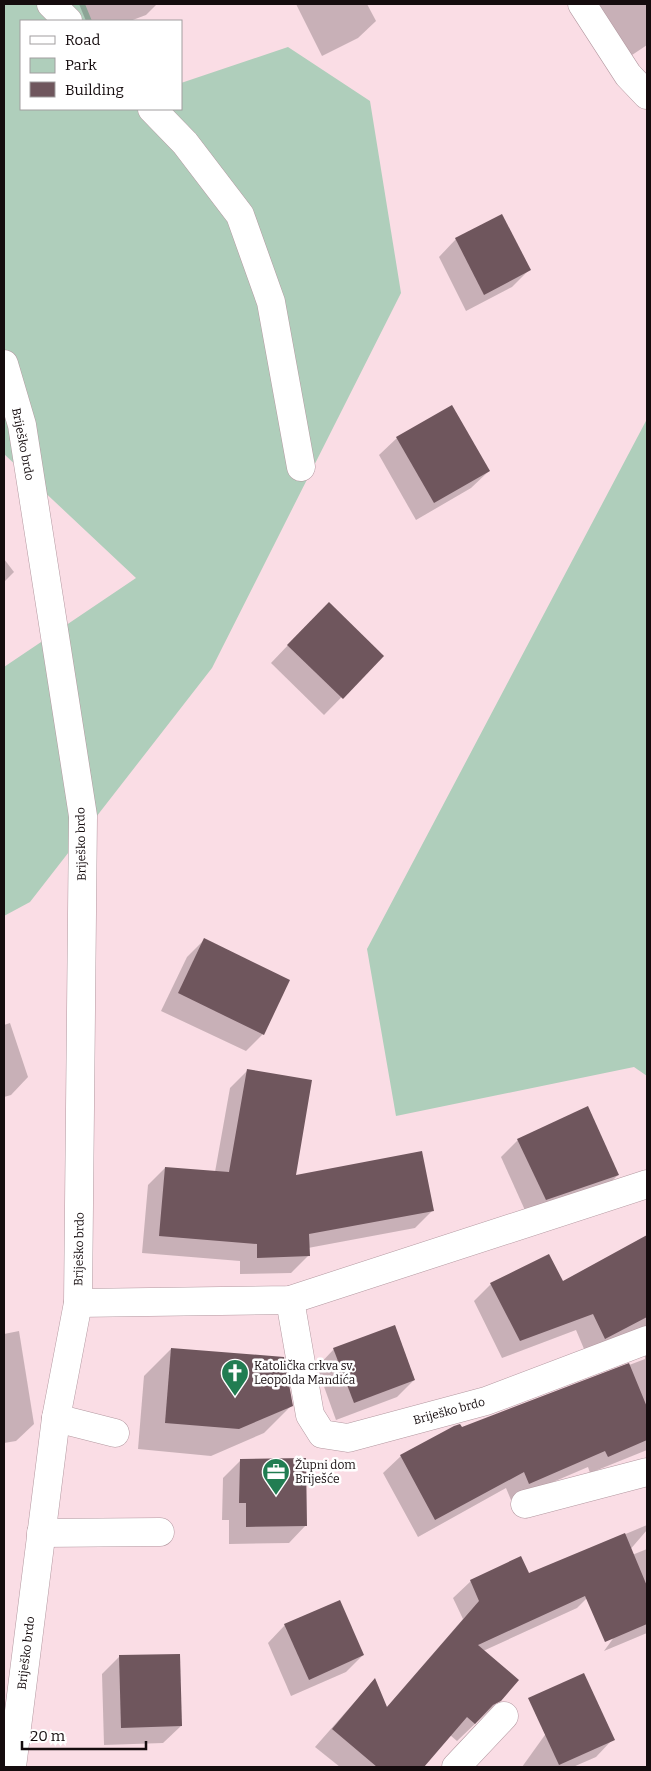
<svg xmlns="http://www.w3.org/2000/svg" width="651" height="1771" font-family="Bitter,serif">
<rect width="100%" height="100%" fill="#fadde5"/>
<g fill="#afcebb">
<polygon points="4,4 85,4 92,21 21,21 21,109 181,109 181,83 288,47 370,101 401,293 212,668 30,902 4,916 4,667 136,578 4,454"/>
<polygon points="647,419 647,1076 634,1067 396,1116 367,949"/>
</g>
<g fill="#0003">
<polygon points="79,4 157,4 146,15 130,21 86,21"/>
<polygon points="296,4 367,4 376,21 358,38 322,56"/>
<polygon points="582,4 647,4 647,45 620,63"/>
<polygon points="456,239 530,269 512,287 466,311 439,257"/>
<polygon points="397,438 489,471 471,488 416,520 379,455"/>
<polygon points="4,559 14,572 4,582"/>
<polygon points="311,621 382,656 324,715 271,663"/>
<polygon points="204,940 263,1034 246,1051 161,1011 187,957"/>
<polygon points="10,1023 28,1077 11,1095 4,1097 4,1025"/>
<polygon points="248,1070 294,1177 432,1211 415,1228 308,1248 309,1255 291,1273 240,1274 240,1261 142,1253 148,1185 165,1168 215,1172 230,1088"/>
<polygon points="518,1140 618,1175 601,1192 528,1217 501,1157"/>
<polygon points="647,1237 647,1450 590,1473 588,1467 511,1500 506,1488 418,1537 383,1473 401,1456 461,1429 645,1359 645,1353 587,1356 576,1330 502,1358 474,1301 491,1284 562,1282"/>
<polygon points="19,1331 34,1424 16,1441 4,1443 4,1334"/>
<polygon points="171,1349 291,1406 264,1433 211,1456 138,1449 144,1376"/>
<polygon points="334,1349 414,1380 397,1397 336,1420 317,1367"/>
<polygon points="240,1461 306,1525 289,1543 229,1544 229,1520 222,1520 223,1478"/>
<polygon points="647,1525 647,1530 622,1559 647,1549 647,1633 604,1651 636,1607 595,1590 577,1608 483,1651 500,1700 457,1741 450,1735 422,1767 340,1767 315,1747 374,1680 386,1708 463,1619 453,1598 471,1581 528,1575"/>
<polygon points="285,1625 363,1655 346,1672 291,1696 268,1643"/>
<polygon points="120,1656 181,1726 163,1743 104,1745 102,1674"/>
<polygon points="570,1700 613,1739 596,1757 573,1767 522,1767"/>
</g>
<g fill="#6f565d">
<polygon points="502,214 531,270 484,295 455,238"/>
<polygon points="452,405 490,471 434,503 396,437"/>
<polygon points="329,602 384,656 343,699 287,645"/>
<polygon points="204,938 290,980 264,1035 178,993"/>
<polygon points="247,1069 312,1080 296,1175 422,1151 434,1211 309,1234 310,1256 257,1258 257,1244 159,1236 165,1167 229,1172"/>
<polygon points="588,1106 619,1175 546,1200 517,1139"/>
<polygon points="647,1235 647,1317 605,1339 593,1314 520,1341 490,1283 549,1254 563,1281"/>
<polygon points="395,1325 415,1380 354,1403 333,1348"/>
<polygon points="171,1348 284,1357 293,1406 239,1429 165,1423"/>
<polygon points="629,1363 647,1407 647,1440 608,1457 605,1451 529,1484 524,1472 435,1520 400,1455 454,1426 460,1424 462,1427"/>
<polygon points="306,1458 307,1526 246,1527 246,1503 239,1503 240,1459"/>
<polygon points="625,1533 647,1586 647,1624 605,1642 585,1596 478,1645 519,1680 501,1701 493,1705 475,1724 467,1717 424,1767 377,1767 332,1729 375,1678 387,1707 479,1601 470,1580 521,1556 529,1573"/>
<polygon points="340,1600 364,1655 309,1680 284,1624"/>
<polygon points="180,1654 182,1726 121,1728 119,1655"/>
<polygon points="584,1673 615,1740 559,1765 528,1698"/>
</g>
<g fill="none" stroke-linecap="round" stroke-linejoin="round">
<defs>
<g id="minor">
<polyline points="51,4 68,21"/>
<polyline points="582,4 628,75 647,95"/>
<polyline points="152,109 185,143 240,215 271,302 301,467"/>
<polyline points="4,364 22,425 83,816 78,1303 56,1418 12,1767"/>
<polyline points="290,1300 310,1415 322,1434 348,1438 486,1401 647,1340"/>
<polyline points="78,1303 290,1300 647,1184"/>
<polyline points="56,1418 115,1433"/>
<polyline points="525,1504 647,1472"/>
<polyline points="41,1533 160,1532"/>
<polyline points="456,1767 504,1716"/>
</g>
</defs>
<use href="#minor" stroke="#b398a0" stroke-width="29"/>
<use href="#minor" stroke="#fff" stroke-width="28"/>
</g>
<defs>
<symbol id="church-pin" viewBox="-11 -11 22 30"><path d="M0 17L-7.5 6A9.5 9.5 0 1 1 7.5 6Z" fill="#217d52" stroke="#fff"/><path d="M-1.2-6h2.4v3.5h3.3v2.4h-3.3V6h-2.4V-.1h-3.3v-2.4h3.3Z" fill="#fff"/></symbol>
<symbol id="office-pin" viewBox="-11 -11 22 30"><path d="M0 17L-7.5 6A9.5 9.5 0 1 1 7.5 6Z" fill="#217d52" stroke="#fff"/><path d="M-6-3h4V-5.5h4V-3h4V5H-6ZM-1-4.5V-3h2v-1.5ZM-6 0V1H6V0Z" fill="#fff"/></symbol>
</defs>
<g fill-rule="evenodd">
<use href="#church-pin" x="219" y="1357" width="32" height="43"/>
<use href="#office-pin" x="260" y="1456" width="32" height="43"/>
</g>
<g text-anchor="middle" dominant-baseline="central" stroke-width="5" stroke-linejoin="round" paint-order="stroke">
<g font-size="12" fill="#150c0e" stroke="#fff">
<text transform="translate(23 444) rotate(79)">Briješko brdo</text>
<text transform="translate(81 844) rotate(-91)">Briješko brdo</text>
<text transform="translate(79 1249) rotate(-89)">Briješko brdo</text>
<text transform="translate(449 1411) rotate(-15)">Briješko brdo</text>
<text transform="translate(26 1653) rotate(-83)">Briješko brdo</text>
</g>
<g font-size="12" fill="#150c0e" stroke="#fff" text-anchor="start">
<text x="254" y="1366">Katolička crkva sv.<tspan x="254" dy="14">Leopolda Mandića</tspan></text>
<text x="295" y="1465">Župni dom<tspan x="295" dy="14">Briješće</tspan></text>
</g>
</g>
<rect width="651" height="1771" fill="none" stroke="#150c0e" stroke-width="10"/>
<rect x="20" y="20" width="162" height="90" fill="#ffffff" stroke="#a19e9f"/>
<rect x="30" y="36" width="25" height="8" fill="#ffffff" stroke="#a19e9f"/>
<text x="65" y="45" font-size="15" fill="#150c0e">Road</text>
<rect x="30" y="58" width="25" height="15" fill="#afcebb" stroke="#a19e9f"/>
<text x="65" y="70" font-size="15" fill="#150c0e">Park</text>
<rect x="30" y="82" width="25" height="15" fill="#6f565d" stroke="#a19e9f"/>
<text x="65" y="95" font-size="15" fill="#150c0e">Building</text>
<path d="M22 1741v8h124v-8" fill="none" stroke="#150c0e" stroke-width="2.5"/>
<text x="30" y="1741" font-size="15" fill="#150c0e" stroke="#ffffff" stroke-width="4" paint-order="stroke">20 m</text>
</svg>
